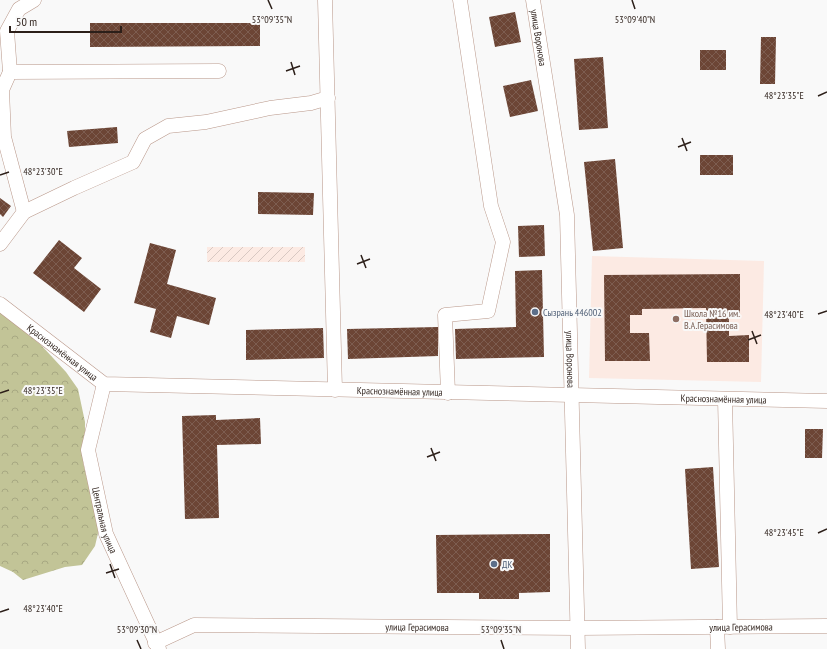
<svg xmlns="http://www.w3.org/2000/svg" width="827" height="649" font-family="'PT Sans Narrow',sans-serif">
<defs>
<pattern id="industrial-furrows" width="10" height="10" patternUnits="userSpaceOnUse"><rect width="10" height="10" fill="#fceae3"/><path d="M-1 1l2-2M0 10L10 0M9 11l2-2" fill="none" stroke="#d8c8c2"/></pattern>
<pattern id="forest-crowns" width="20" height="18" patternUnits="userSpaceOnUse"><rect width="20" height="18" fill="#c2c497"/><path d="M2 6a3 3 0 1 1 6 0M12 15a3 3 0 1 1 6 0" fill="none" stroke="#a7a882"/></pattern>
<pattern id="building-cross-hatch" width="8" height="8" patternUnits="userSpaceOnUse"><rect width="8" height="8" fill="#6c4535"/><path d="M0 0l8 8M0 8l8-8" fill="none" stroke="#7d5d50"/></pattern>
</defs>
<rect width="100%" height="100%" fill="#f9f9f9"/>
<polygon fill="#fceae3" points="592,256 764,261 761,382 589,378"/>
<rect fill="url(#industrial-furrows)" x="207" y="247" width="98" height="15"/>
<polygon fill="url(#forest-crowns)" points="0,311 41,345 66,372 78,389 85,422 85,432 83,443 83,462 99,529 95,546 82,565 65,567 23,580 13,572 0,566"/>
<g fill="url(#building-cross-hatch)">
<polygon points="515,12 521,42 495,47 489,17"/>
<polygon points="90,23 260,23 260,46 90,47"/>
<polygon points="761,37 776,37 775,84 760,84"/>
<rect x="700" y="50" width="26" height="20"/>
<polygon points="603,57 608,128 579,130 574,59"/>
<polygon points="531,80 538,111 510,117 503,86"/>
<polygon points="117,127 118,143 69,147 67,131"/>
<rect x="700" y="155" width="33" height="20"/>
<polygon points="615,159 623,248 593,251 584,162"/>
<polygon points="258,192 314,193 313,215 258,214"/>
<polygon points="0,198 11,206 3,217 0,214"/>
<polygon points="544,225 545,256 519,257 518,226"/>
<polygon points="59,240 82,258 74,268 101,289 84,312 33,273"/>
<polygon points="150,243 176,250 167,284 216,298 209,325 177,316 171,338 150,332 156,309 134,303"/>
<polygon points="542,270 544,357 456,359 455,329 516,327 515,271"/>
<polygon points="740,274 740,313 729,313 729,336 749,335 749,362 707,362 706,308 642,309 642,315 630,315 630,333 649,333 650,361 605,361 604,275"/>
<polygon points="438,327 438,356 348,359 347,329"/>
<polygon points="323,328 324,358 246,360 246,330"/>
<polygon points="216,415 216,420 260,418 261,444 217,445 219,518 185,519 182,416"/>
<polygon points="805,429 823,429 822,458 805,458"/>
<polygon points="713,467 719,567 691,569 685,469"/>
<polygon points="550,534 550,592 519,593 519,599 479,599 479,593 437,593 436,535"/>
</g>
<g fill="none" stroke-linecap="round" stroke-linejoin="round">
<defs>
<g id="minor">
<polyline points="34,0 19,9 7,31 10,72 219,71"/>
<polyline points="325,0 335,390"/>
<path id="s1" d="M533 0 567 215 578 649"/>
<polyline points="10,72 2,90 4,137 24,212"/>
<polyline points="0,244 24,212 74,188 133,162 145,139 168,126 206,122 270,108 311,103 328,98"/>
<path id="s2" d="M0 304 104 384 827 401"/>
<path id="s3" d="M104 384 88 450 106 534 159 649"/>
<polyline points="448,393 445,315 488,311 503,242 491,206 460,0"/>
<polyline points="725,399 730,627"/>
<polyline points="717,627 718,649"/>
<path id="s4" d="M155 643 194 625 577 628 827 626"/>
</g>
</defs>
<use href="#minor" stroke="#b99789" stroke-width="15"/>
<use href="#minor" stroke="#fff" stroke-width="14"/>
</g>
<path fill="none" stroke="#2c1f19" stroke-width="1.5" d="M268 0 272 9M632 0 635 9M291 62 295 75M286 71 300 66M818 96 827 92M682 138 687 151M678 147 691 142M0 175 9 172M361 255 366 268M357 264 370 259M818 314 827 311M752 331 757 344M748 340 761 335M0 393 9 390M431 448 436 461M427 457 440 452M818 533 827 529M110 564 115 578M106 573 119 569M0 612 9 609M137 640 141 649M501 640 504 649"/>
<g fill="#5c6f8a" stroke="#f9f9f9" stroke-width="1.5">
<circle cx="535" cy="312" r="4"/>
<circle cx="494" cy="564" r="4"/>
</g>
<circle fill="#8d6e63" stroke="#f9f9f9" stroke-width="1.5" cx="676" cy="319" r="4"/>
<g text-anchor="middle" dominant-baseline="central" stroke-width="4" stroke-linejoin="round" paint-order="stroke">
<g font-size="10" fill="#2c1f19" stroke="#f9f9f9">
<text stroke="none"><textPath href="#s1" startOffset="38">улица Воронова</textPath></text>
<text stroke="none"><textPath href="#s2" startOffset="79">Краснознамённая улица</textPath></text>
<text stroke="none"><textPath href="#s1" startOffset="362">улица Воронова</textPath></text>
<text stroke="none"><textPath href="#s2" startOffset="427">Краснознамённая улица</textPath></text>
<text stroke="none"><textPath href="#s2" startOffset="751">Краснознамённая улица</textPath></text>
<text stroke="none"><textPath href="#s3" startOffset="140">Центральная улица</textPath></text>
<text stroke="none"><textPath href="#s4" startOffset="266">улица Герасимова</textPath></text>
<text stroke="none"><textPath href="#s4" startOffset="590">улица Герасимова</textPath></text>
</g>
<g font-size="10" fill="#4e5e75" stroke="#f9f9f9" text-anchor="start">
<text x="543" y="312">Сызрань 446002</text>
<text x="502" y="564">ДК</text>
</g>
<g font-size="10" fill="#785e54" stroke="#f9f9f9" text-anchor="start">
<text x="684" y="313">Школа №16 им.<tspan x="684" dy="12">В.А.Герасимова</tspan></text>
</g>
</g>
<g font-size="10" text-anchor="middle" fill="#2c1f19" stroke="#f9f9f9" stroke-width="4" stroke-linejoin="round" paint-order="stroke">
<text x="635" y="23">53°09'40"N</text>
<text x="272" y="23">53°09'35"N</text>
<text x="784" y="99">48°23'35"E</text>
<text x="43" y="175">48°23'30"E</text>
<text x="784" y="318">48°23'40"E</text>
<text x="43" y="394">48°23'35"E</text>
<text x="784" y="536">48°23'45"E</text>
<text x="43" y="612">48°23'40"E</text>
<text x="137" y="633">53°09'30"N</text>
<text x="501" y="633">53°09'35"N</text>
</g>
<path d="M10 26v6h111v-6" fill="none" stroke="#2c1f19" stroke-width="2"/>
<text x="16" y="26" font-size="12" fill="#2c1f19" stroke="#f9f9f9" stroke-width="3" paint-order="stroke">50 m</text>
</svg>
